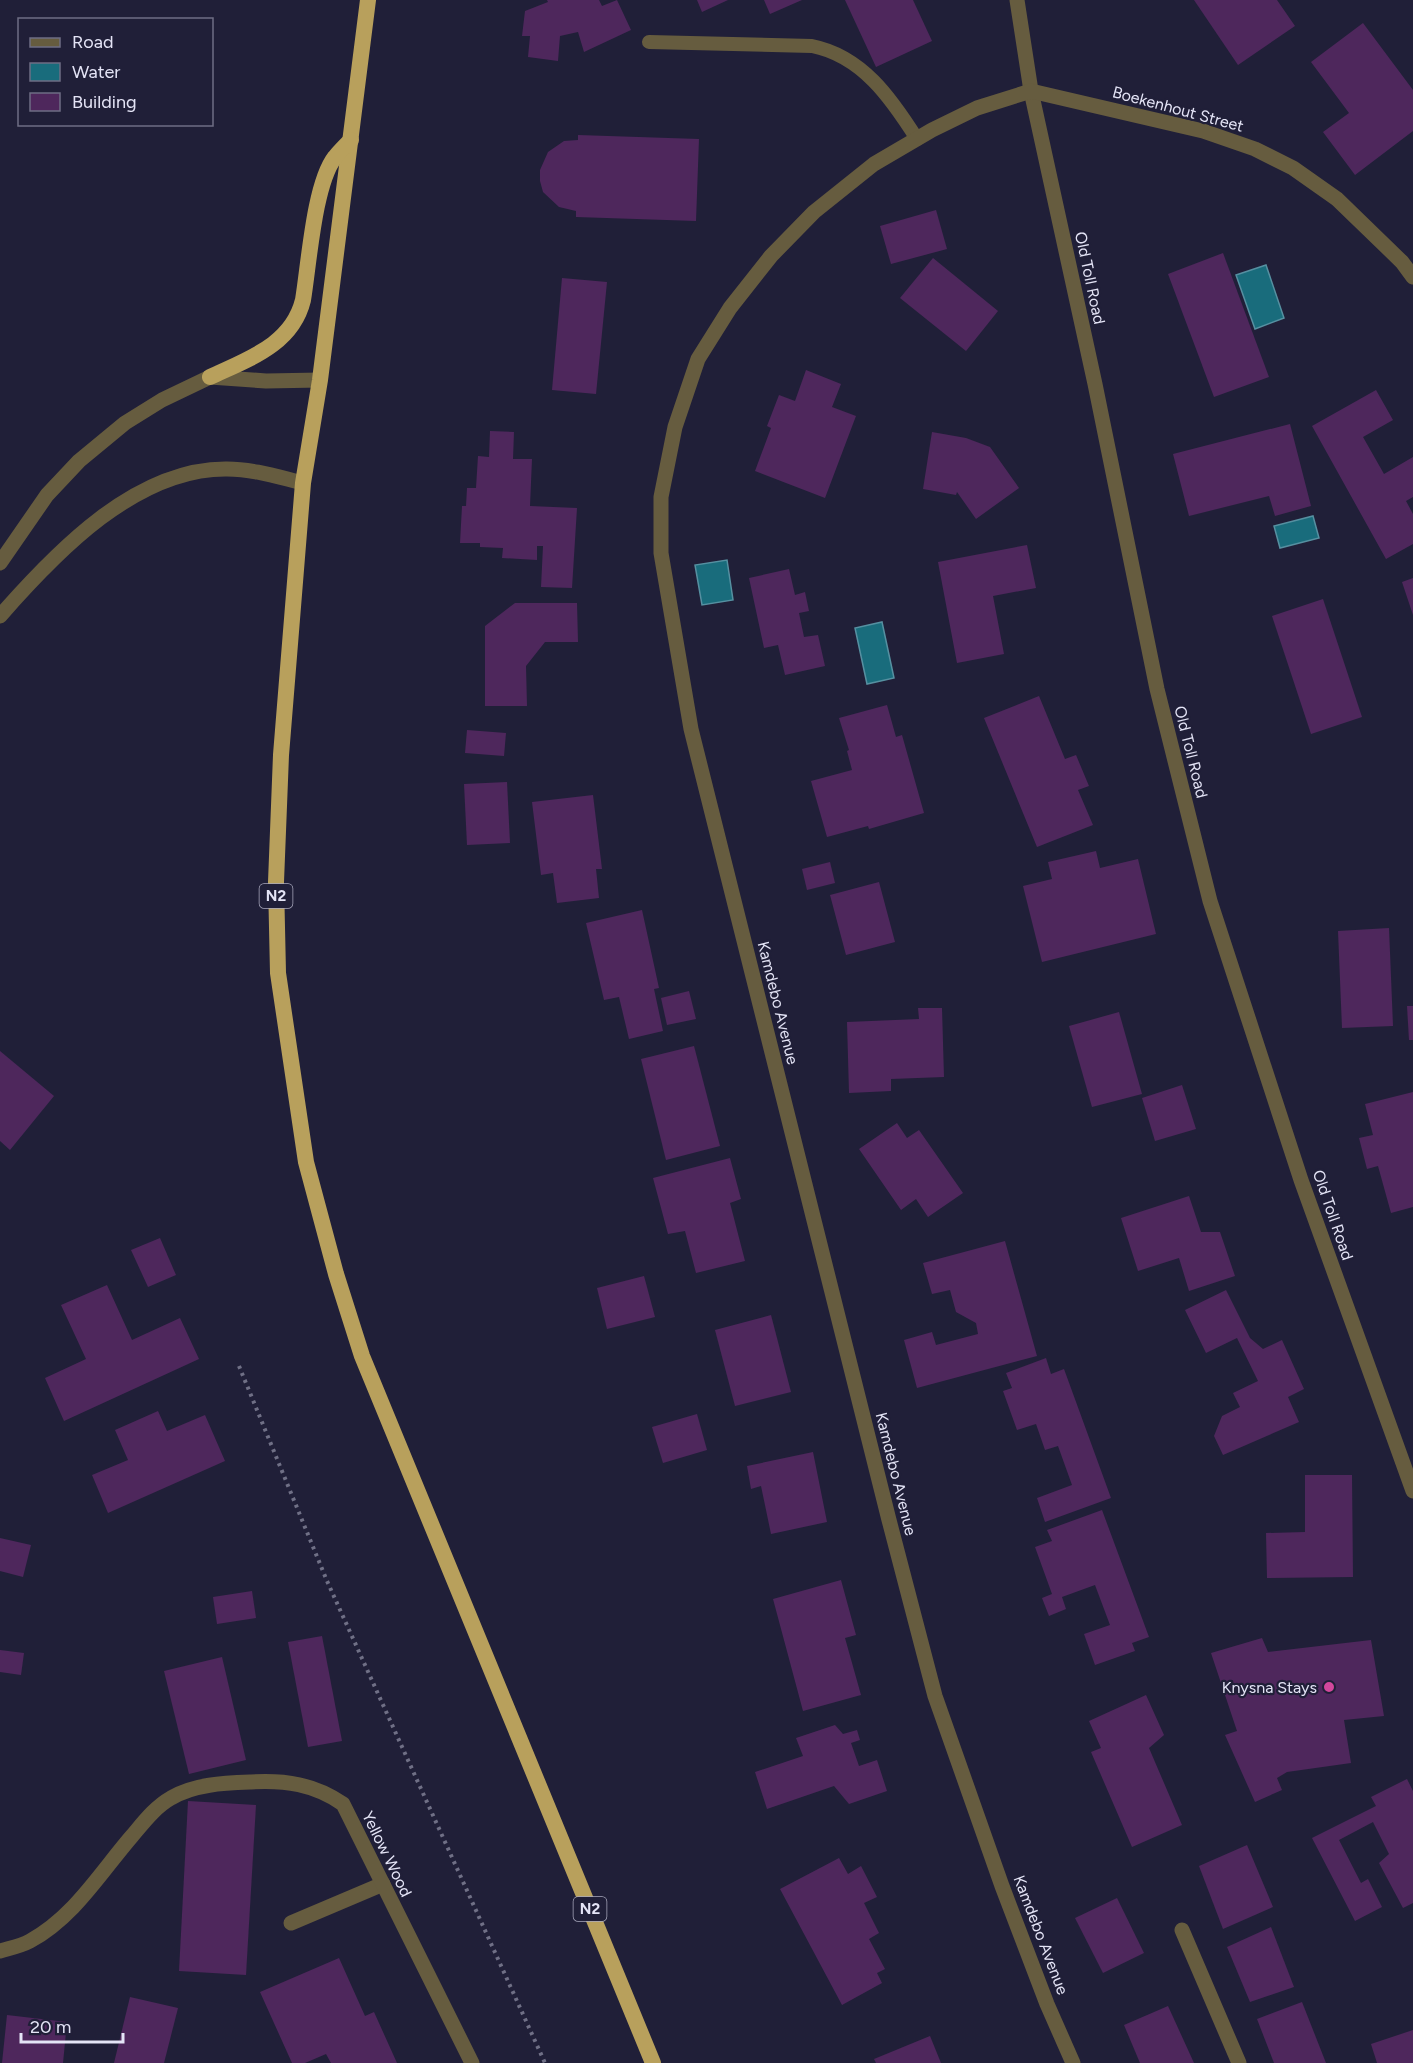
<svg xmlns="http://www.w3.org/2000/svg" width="1413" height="2063" font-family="Figtree,sans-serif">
<rect width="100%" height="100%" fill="#201f38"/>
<g fill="#196c7c" stroke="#5690a1" stroke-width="1.5">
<polygon points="1266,265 1284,318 1255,329 1236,275"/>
<polygon points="1313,516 1319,538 1280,548 1274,526"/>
<polygon points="727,560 733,600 702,605 695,565"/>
<polygon points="882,622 894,678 867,684 855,628"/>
</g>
<g fill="#4e275c">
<polygon points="547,0 599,0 602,6 617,0 631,30 584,52 578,32 560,36 558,61 528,57 530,36 522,36 525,11 548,2"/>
<polygon points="697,0 728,0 702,12"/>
<polygon points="764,0 802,0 770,14"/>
<polygon points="845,0 913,0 932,41 876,67"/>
<polygon points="1194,0 1277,0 1295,26 1238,65"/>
<polygon points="1363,23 1413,90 1413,131 1355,175 1323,132 1349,113 1311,62"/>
<polygon points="578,135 699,139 696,221 576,217 576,211 559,207 543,192 540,181 540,170 548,152 564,141 578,140"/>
<polygon points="936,210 947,249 891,264 880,226"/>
<polygon points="1223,253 1269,377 1214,397 1168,274"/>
<polygon points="933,258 998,311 966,351 900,298"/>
<polygon points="562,278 607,282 596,394 552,390"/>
<polygon points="806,370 841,384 832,407 856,416 825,498 755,471 771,428 767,426 779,395 795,401"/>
<polygon points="1376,390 1393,420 1363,437 1384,474 1413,457 1413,497 1406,501 1413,514 1413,544 1386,559 1312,426"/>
<polygon points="1290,424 1311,506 1275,516 1269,496 1189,516 1173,454"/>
<polygon points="490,431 514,432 513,459 532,459 530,506 577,508 572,588 541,587 543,546 537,546 537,560 502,558 503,548 480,547 480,543 460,543 462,506 466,506 467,488 476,488 478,456 489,457"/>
<polygon points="932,432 966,438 990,447 1019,488 976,519 957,492 956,495 923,489"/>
<polygon points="1027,545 1036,588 993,596 1004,654 957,663 938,562"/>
<polygon points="789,569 795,595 805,592 809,611 799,613 804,637 818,635 825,666 785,675 778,645 764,648 749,578"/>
<polygon points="1413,578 1413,615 1402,582"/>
<polygon points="1323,599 1362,717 1311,734 1272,616"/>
<polygon points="515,603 577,603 578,642 545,642 526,666 527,706 485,706 485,626"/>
<polygon points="1039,696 1065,759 1076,755 1089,786 1078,790 1093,825 1037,847 984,718"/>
<polygon points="887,705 896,737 902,735 924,813 869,829 868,826 827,837 811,781 852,770 847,751 849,750 839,718"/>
<polygon points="467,730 506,733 504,756 465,753"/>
<polygon points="507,782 510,843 467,845 464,784"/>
<polygon points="593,795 602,869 596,869 599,898 557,903 553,873 541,875 532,802"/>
<polygon points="1096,851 1100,868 1138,859 1156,934 1042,962 1023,886 1052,879 1048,862"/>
<polygon points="830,862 835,883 807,890 802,869"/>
<polygon points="879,882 895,942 846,955 830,895"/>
<polygon points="642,910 659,988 654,989 663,1031 629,1039 619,997 604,1000 586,923"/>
<polygon points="1389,928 1393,1026 1342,1028 1338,931"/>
<polygon points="689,991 696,1019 667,1025 661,998"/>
<polygon points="1407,1006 1413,1006 1413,1040 1409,1040"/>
<polygon points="918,1008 942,1008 944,1077 891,1079 891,1091 849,1093 847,1022 919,1019"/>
<polygon points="1119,1012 1142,1094 1092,1107 1069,1026"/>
<polygon points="694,1046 720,1146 666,1160 641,1059"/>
<polygon points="0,1051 54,1096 10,1150 0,1141"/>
<polygon points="1182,1085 1196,1129 1155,1141 1142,1098"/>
<polygon points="1413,1092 1413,1207 1391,1213 1378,1166 1367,1169 1359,1138 1373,1135 1365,1104"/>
<polygon points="897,1123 907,1138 919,1130 963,1193 928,1217 916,1199 901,1210 859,1149"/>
<polygon points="730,1158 741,1199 730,1203 745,1261 696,1273 685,1231 668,1234 653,1178"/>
<polygon points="1189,1196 1201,1232 1220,1232 1235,1276 1189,1291 1179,1258 1138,1271 1121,1218"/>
<polygon points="160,1238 176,1275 148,1287 131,1250"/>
<polygon points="1005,1241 1037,1356 917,1388 904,1340 932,1332 936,1345 978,1334 976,1323 956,1312 950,1290 932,1294 923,1263"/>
<polygon points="644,1276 655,1317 607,1329 597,1288"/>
<polygon points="107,1285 132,1340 180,1318 199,1359 64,1421 45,1378 86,1359 61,1305"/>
<polygon points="1226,1290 1250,1338 1263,1349 1282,1340 1304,1389 1288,1397 1299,1422 1223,1455 1214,1436 1222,1416 1240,1407 1233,1393 1258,1381 1237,1338 1206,1353 1185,1310"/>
<polygon points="771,1315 791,1392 735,1406 715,1330"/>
<polygon points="1046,1358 1051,1374 1064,1369 1111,1498 1045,1522 1037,1498 1072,1485 1058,1446 1045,1450 1036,1424 1017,1430 1003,1391 1012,1388 1006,1373"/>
<polygon points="158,1411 167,1431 205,1415 225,1461 108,1513 92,1475 128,1460 115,1430"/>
<polygon points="697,1414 707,1450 663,1463 652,1427"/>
<polygon points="813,1452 827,1522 771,1534 761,1486 751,1489 747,1466"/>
<polygon points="1305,1475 1352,1475 1353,1577 1267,1578 1266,1533 1305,1532"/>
<polygon points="1102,1510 1149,1637 1132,1643 1135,1651 1095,1665 1084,1634 1110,1625 1095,1585 1062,1597 1066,1609 1049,1616 1042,1598 1052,1594 1035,1547 1052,1541 1047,1530"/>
<polygon points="0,1538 31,1545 23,1577 0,1571"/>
<polygon points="841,1580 856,1635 845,1638 861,1695 803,1711 773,1599"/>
<polygon points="252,1591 256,1618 217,1624 213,1597"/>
<polygon points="322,1636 342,1741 308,1747 288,1642"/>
<polygon points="1262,1638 1268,1652 1371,1640 1384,1716 1344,1720 1351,1763 1287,1772 1277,1778 1282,1790 1255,1802 1225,1735 1237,1731 1211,1653"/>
<polygon points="0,1650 24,1653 21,1675 0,1672"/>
<polygon points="222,1657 246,1760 189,1774 164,1671"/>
<polygon points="1146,1695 1164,1735 1149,1748 1182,1825 1132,1847 1091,1752 1101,1748 1089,1721"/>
<polygon points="835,1725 843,1734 857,1730 860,1740 851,1743 859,1766 877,1760 887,1791 849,1804 834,1786 767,1809 755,1772 803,1756 796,1738"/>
<polygon points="1407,1779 1413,1791 1413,1903 1403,1908 1379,1863 1389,1854 1373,1822 1339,1840 1361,1883 1368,1879 1382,1907 1355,1921 1312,1838 1376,1806 1371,1797"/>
<polygon points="188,1801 256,1805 246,1975 179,1971"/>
<polygon points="1247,1845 1273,1907 1223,1929 1199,1866"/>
<polygon points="839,1858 848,1874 861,1866 877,1897 864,1903 879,1933 869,1939 885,1969 877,1973 882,1983 842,2005 780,1889"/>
<polygon points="1117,1898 1144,1953 1103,1973 1075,1918"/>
<polygon points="1271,1927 1294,1987 1250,2002 1227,1947"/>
<polygon points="339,1958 365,2016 374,2012 397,2063 331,2063 326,2054 305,2063 292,2063 260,1992"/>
<polygon points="130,1997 178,2008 164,2063 114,2063"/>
<polygon points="1302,2002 1326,2063 1274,2063 1257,2019"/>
<polygon points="1168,2006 1194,2063 1140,2063 1124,2025"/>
<polygon points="7,2015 67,2022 63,2063 2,2063"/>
<polygon points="1413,2030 1413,2063 1377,2063 1371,2044"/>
<polygon points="930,2036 941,2063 876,2063 874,2059"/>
</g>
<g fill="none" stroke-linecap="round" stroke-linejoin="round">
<polyline stroke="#707086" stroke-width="4" stroke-dasharray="3 4.5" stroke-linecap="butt" points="239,1366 327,1581 545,2063"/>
<path stroke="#665c3f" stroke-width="14" d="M649 42 812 46C862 56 891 98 917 139"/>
<g stroke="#665c3f" stroke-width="15">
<polyline points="1017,0 1031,91 1095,384 1157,689 1210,901 1301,1180 1413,1491"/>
<polyline points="291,1923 383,1884"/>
<polyline points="1182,1930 1239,2063"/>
<path d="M0 1951C10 1948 21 1946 30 1941 74 1917 100 1873 132 1836 143 1823 155 1807 171 1798 194 1784 225 1783 251 1782 285 1780 314 1784 343 1804L472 2063"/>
<polyline points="1073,2063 1047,2004 1002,1886 935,1696 889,1520 691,729 661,553 661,497 675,427 698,359 730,308 771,256 814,212 874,164 932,130 977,108 1031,91 1203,131 1255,149 1293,168 1337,199 1402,262 1413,277"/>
</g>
<g stroke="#665c3f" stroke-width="15">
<polyline points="0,563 47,495 79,461 125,423 162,400 210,377 266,381 320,380"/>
<path d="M0 616C56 552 136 468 227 469 253 469 278 477 303 483"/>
</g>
<g stroke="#b8a05c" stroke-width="16">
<polyline points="368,0 320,380 303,483 281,755 276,882 278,973 306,1162 336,1274 362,1356 653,2063"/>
<path d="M210 377C248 359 292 345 303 300 309 264 314 184 335 157 340 151 346 145 351 140"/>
</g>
</g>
<circle fill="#d1479c" stroke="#201f38" stroke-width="2" cx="1329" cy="1687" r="6"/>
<g text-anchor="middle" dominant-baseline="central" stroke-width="4.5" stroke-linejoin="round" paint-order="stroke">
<g fill="#201f38" stroke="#a9a9bd" stroke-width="1.5">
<rect x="259.5" y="884" width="33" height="24" rx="4.5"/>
<rect x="573.5" y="1897" width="33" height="24" rx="4.5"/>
</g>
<g font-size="15" font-weight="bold" fill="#e4e4f6">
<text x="276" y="896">N2</text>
<text x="590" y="1909">N2</text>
</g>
<g font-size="16" fill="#e4e4f6" stroke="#201f38">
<text transform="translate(1178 109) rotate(15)">Boekenhout Street</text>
<text transform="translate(1090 278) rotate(78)">Old Toll Road</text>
<text transform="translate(1191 752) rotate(76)">Old Toll Road</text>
<text transform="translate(778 1003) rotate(76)">Kamdebo Avenue</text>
<text transform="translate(1333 1215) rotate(71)">Old Toll Road</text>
<text transform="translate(896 1474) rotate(76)">Kamdebo Avenue</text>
<text transform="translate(387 1854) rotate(64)">Yellow Wood</text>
<text transform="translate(1041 1935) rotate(69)">Kamdebo Avenue</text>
</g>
<g font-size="16" fill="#e4e4f6" stroke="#201f38" text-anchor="end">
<text x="1317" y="1687">Knysna Stays</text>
</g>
</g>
<rect x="18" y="18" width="195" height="108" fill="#201f38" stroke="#6e6e84" stroke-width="1.5"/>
<rect x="30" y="38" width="30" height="9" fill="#665c3f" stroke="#6e6e84" stroke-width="1.5"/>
<text x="72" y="48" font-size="18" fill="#e4e4f6">Road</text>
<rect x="30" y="63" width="30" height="18" fill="#196c7c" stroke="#6e6e84" stroke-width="1.5"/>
<text x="72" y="78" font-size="18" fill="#e4e4f6">Water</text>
<rect x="30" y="93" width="30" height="18" fill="#4e275c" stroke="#6e6e84" stroke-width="1.5"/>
<text x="72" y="108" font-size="18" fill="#e4e4f6">Building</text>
<path d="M21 2033v9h102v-9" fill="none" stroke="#e4e4f6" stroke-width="3"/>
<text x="30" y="2033" font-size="18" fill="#e4e4f6" stroke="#201f38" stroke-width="4.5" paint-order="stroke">20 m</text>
</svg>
